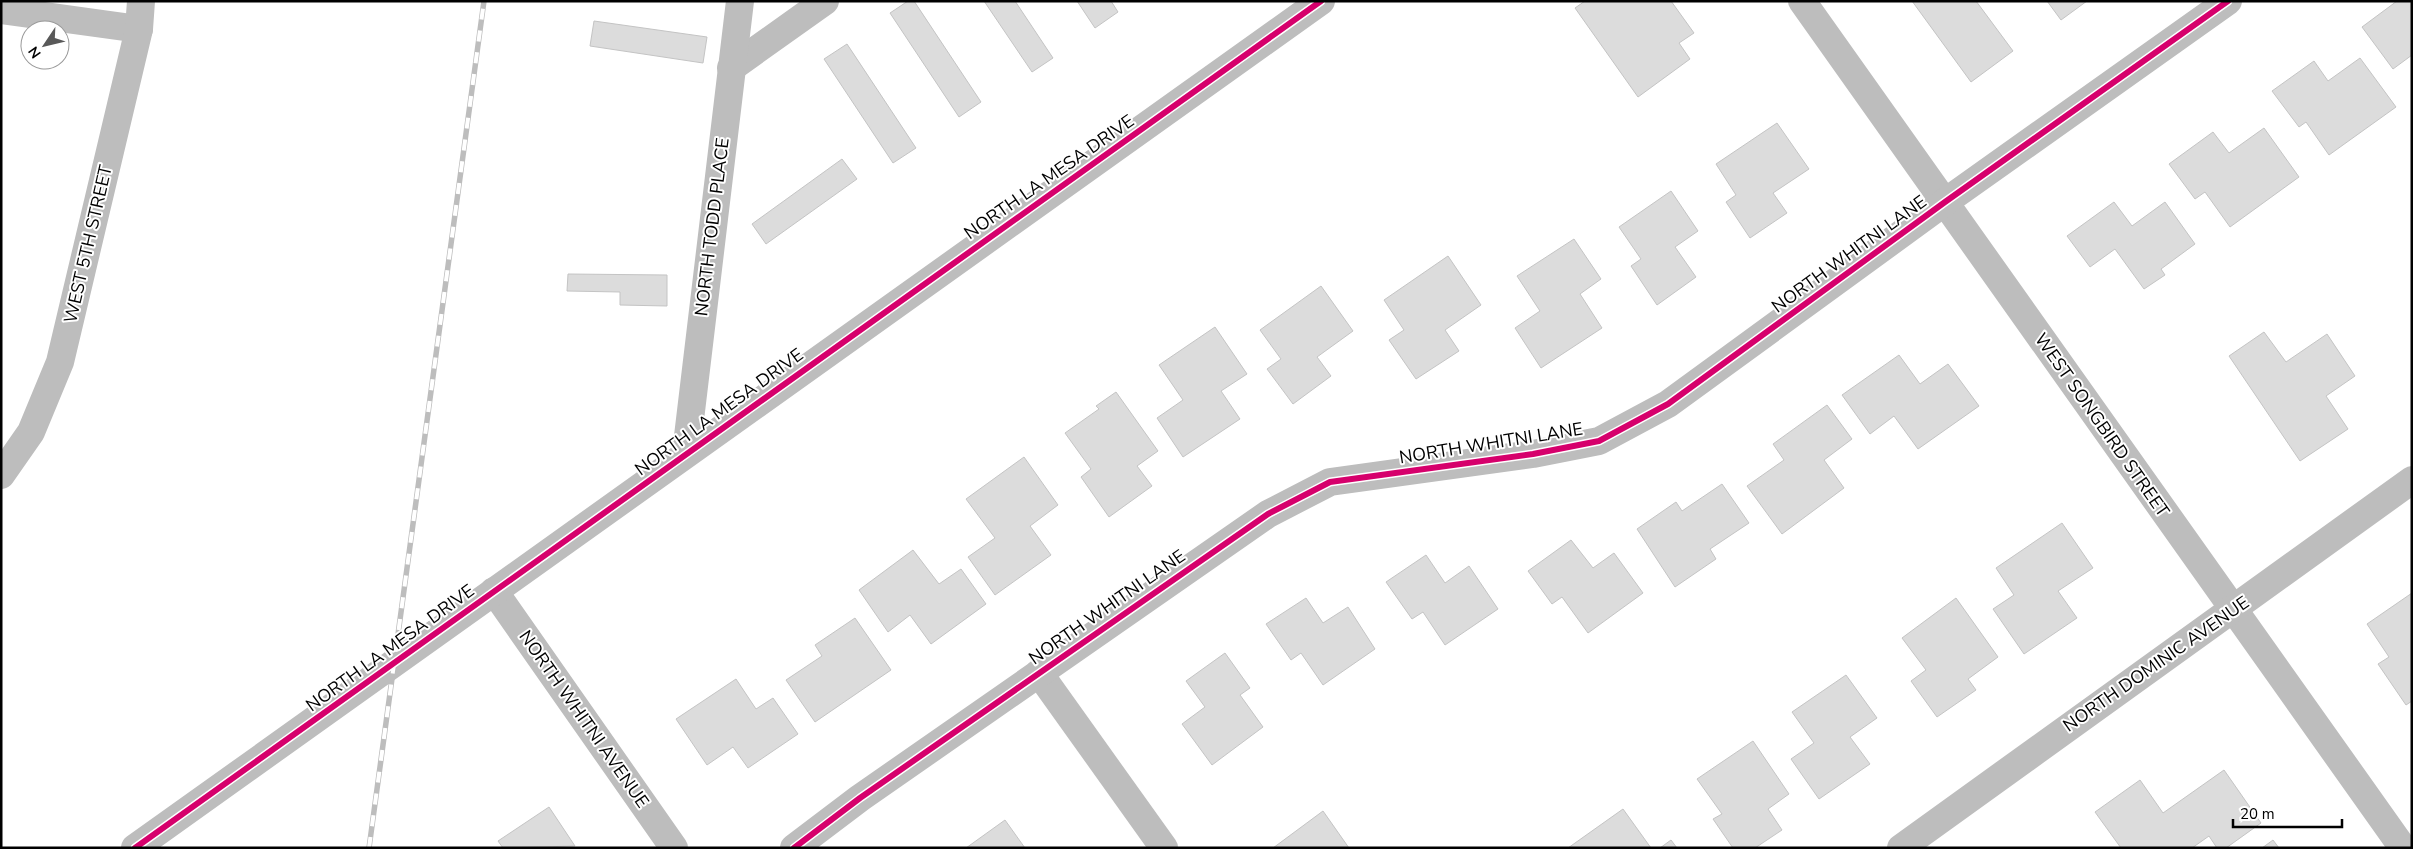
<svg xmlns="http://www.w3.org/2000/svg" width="2413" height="849" font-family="'Nunito Sans',sans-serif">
<rect width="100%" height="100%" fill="#fff"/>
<g fill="#dcdcdc" stroke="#c4c4c4">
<polygon points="908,1 914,1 981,102 959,117 890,13"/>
<polygon points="984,1 1015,1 1053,58 1032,72"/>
<polygon points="1077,1 1111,1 1118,12 1095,28"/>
<polygon points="1585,1 1671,1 1694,33 1679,43 1690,59 1638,97 1575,8"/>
<polygon points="1912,1 1976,1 2013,51 1971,82"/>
<polygon points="2047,1 2087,1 2061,20"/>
<polygon points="2397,1 2412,1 2412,55 2393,69 2362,27"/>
<polygon points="594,21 707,37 703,63 590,46"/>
<polygon points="847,44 916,148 893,163 824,59"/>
<polygon points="2360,58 2396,107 2329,155 2306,122 2299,127 2272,91 2314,61 2328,81"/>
<polygon points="1777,123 1809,169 1773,193 1787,213 1750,238 1726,202 1736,195 1716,164"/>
<polygon points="2264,128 2299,177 2230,227 2205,192 2195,199 2169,164 2213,132 2229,153"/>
<polygon points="842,159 857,179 766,244 752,224"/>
<polygon points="1671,191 1698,231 1675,247 1696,277 1657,305 1631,266 1641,259 1619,227"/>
<polygon points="2114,202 2132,226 2165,202 2195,244 2161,269 2165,275 2144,289 2115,249 2090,267 2067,236"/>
<polygon points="1574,239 1601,279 1580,294 1602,328 1541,368 1515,328 1540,311 1517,276"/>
<polygon points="1448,256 1481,305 1445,330 1459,351 1416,379 1389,340 1404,330 1384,300"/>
<polygon points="568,274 667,275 667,306 620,305 620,292 567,291"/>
<polygon points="1321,286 1353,331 1317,357 1331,376 1293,404 1267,369 1281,359 1260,330"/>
<polygon points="1215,327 1247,374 1221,391 1240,419 1183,457 1157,418 1183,400 1159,365"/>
<polygon points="2264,332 2286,362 2327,334 2355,376 2326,396 2348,429 2300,461 2229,356"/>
<polygon points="1899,355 1920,384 1948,364 1979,406 1918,449 1894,416 1870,434 1842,395"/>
<polygon points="1116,392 1158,451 1137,466 1152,486 1109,517 1081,477 1091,469 1065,433 1099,409 1096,406"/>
<polygon points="1827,405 1852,439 1824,460 1844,488 1782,534 1747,486 1784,460 1773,444"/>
<polygon points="1024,457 1058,505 1030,526 1051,555 995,595 968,557 995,538 966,499"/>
<polygon points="1722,484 1749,523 1710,549 1716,559 1675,587 1637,529 1676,502 1682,511"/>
<polygon points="2062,523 2093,568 2058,591 2077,618 2024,654 1993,609 2014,595 1996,568"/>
<polygon points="1571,540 1593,568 1614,553 1643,593 1588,633 1562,597 1552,604 1528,571"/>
<polygon points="913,550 939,584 961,569 986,604 931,644 910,615 888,632 859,590"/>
<polygon points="1426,555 1445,583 1469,566 1498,609 1445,645 1423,612 1412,619 1386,582"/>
<polygon points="2412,593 2412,701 2406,705 2378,664 2389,657 2367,624"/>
<polygon points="1306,598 1323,623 1348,607 1375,649 1323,685 1301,653 1291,660 1266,624"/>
<polygon points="1956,598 1998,657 1968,679 1976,690 1937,717 1911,681 1926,670 1902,638"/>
<polygon points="855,618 891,670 815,722 786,680 822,656 815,645"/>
<polygon points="1225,653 1250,688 1240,695 1263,727 1212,765 1182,724 1205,707 1186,681"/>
<polygon points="1846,675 1877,718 1850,737 1870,764 1819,799 1791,759 1814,743 1792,712"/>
<polygon points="736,679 756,709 773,698 798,734 748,768 733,747 707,765 676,719"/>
<polygon points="1753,741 1789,794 1768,809 1782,830 1755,848 1733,848 1713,819 1722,814 1697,779"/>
<polygon points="2224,770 2261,823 2226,848 2217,848 2209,836 2192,848 2121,848 2095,812 2140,780 2163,813"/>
<polygon points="549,807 575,846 503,848 498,841"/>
<polygon points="1623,809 1651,848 1568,848"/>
<polygon points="1323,811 1349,848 1273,848"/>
<polygon points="1005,820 1025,848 966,848"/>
<polygon points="1671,840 1677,848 1660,848"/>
<polygon points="2273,840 2279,848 2262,848"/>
</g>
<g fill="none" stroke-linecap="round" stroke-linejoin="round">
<g stroke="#bdbdbd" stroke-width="28">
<polyline points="1802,1 2403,848"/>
<polyline points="1,10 139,29"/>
<polyline points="731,68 825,1"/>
<polyline points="686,453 740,1"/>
<polyline points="1,475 31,432 60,362 139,29 141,1"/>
<polyline points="494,591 674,848"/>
<polyline points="1039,673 1164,848"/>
<polyline points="135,848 1321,1"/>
<polyline points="794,848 860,798 1268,514 1330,482 1533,454 1599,441 1668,404 1945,202 2228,1"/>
<polyline points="1901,848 2412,480"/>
</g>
<defs>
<polyline id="rail" points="369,848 484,1"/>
</defs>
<use href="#rail" stroke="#bdbdbd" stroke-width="5.5"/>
<use href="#rail" stroke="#fff" stroke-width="4" stroke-dasharray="11" stroke-linecap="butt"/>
<defs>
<g id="cycleway">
<polyline points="135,848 1321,1"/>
<polyline points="794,848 860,798 1268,514 1330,482 1533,454 1599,441 1668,404 1945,202 2228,1"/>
</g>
</defs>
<use href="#cycleway" stroke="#fff" stroke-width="9"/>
<use href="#cycleway" stroke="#d6006c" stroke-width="6"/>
</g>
<g text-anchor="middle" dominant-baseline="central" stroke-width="4" stroke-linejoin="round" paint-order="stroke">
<g font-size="18" fill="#000" stroke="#fff">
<text transform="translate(1049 177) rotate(-35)">NORTH LA MESA DRIVE</text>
<text transform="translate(712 227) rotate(-83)">NORTH TODD PLACE</text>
<text transform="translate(88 244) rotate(-77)">WEST 5TH STREET</text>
<text transform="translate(1849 254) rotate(-36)">NORTH WHITNI LANE</text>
<text transform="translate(719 412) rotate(-36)">NORTH LA MESA DRIVE</text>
<text transform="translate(2102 425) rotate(55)">WEST SONGBIRD STREET</text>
<text transform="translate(1491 443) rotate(-9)">NORTH WHITNI LANE</text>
<text transform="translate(1107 607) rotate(-35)">NORTH WHITNI LANE</text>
<text transform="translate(390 648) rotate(-36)">NORTH LA MESA DRIVE</text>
<text transform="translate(2156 664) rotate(-35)">NORTH DOMINIC AVENUE</text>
<text transform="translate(584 719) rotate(55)">NORTH WHITNI AVENUE</text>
</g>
</g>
<rect width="2413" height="849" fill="none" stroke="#000000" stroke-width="5"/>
<g transform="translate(45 45) rotate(235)"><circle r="24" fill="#ffffff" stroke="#999999"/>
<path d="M0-4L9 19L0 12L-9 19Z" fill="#595959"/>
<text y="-8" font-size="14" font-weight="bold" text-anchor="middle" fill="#000000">N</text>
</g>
<path d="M2233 819v8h109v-8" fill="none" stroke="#000000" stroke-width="2.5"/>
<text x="2240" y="819" font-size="15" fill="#000000" stroke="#ffffff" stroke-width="4" paint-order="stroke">20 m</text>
</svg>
